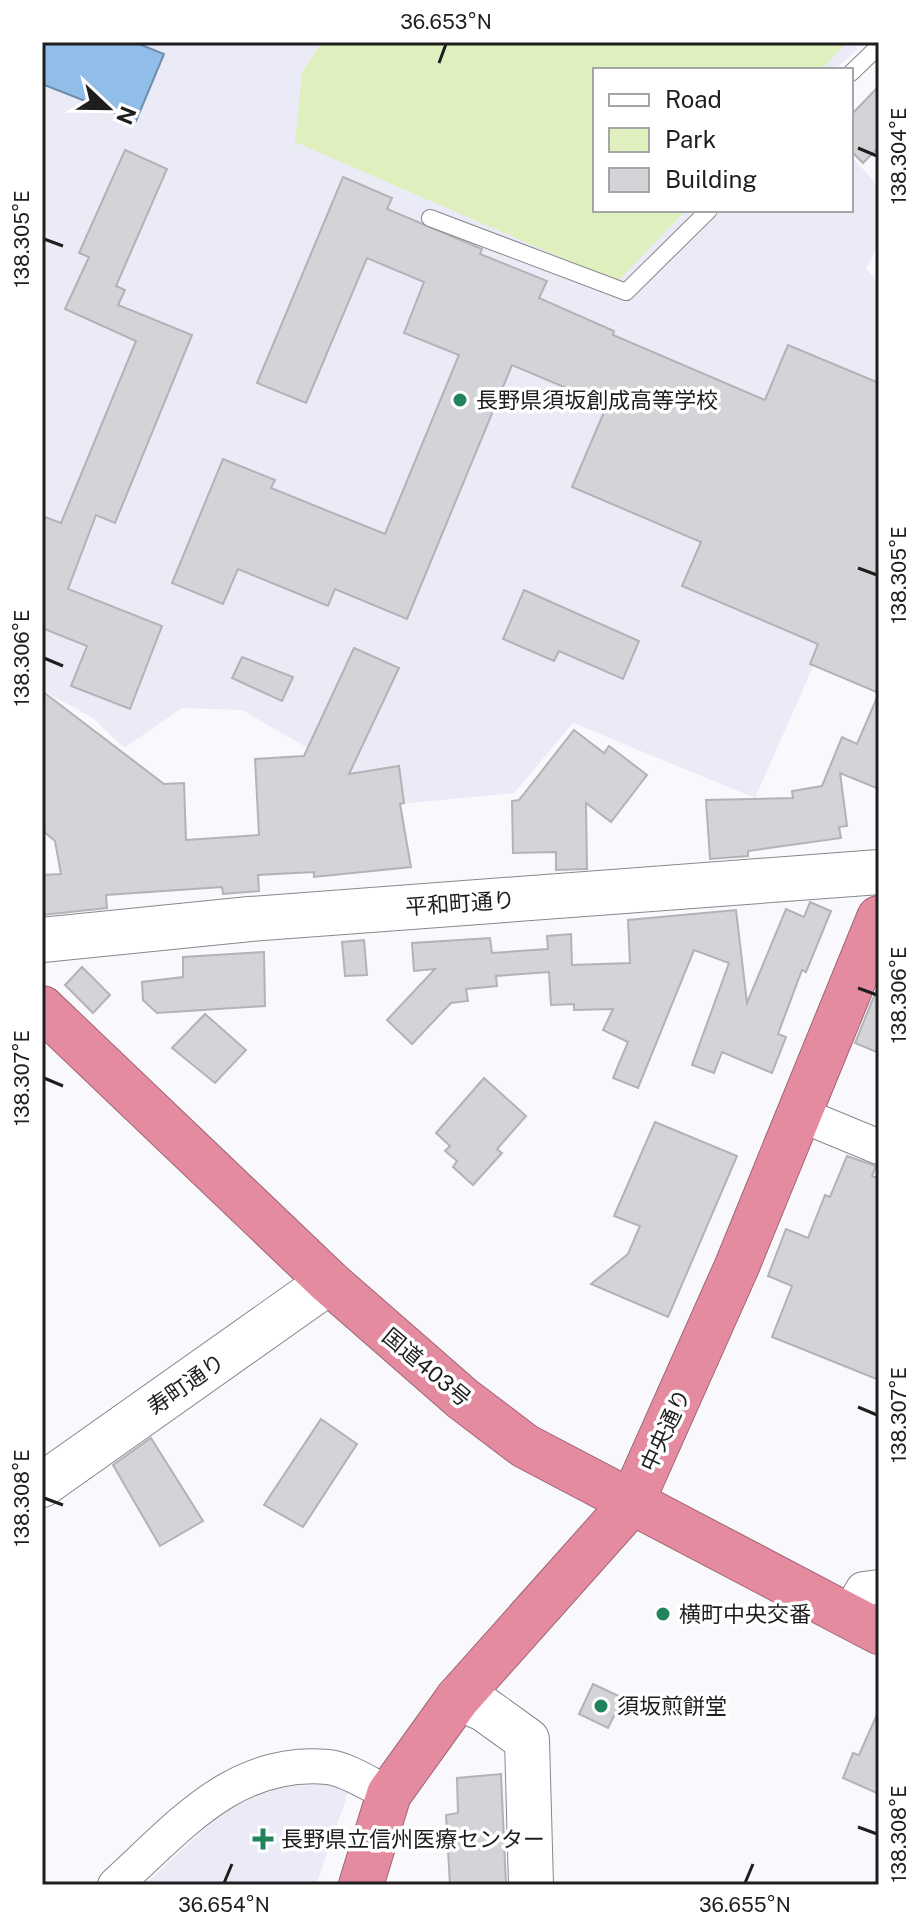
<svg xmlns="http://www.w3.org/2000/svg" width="921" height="1927" font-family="'Public Sans','Noto Sans JP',sans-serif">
<rect width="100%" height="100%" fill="#f8f8fd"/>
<g fill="#eaebf7">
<polygon points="42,42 850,42 858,49 834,70 595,70 595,210 851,210 851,156 879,187 879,243 866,269 879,283 879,517 755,798 573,723 514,793 356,808 353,774 242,710 182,708 124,748 93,718 42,690"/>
<polygon points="329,1778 349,1790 316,1885 144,1885 243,1793"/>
</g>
<polygon fill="#dfefbd" points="322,42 840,42 844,45 821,70 595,70 595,210 686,210 617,282 295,142 302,72"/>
<polygon fill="#91bee8" stroke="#6e8eac" stroke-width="2" points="43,42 134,42 164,54 136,121 42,84"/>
<g fill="#d3d3d8" stroke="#b3b2b7" stroke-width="2">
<polygon points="879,86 879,147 863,163 851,151 851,115"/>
<polygon points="125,150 167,169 116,286 125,290 118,305 192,335 115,523 96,515 68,589 162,626 130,709 71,686 87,646 42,628 42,516 61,523 136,341 65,309 89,257 79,253"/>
<polygon points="343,177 392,198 387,209 482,249 480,254 547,281 539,298 614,331 613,335 765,400 788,345 879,383 879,789 840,773 847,826 839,827 841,838 748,851 748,856 710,859 706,800 793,798 792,791 822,786 842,737 857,744 879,693 810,664 818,644 682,586 701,542 572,487 607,405 512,365 407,619 335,589 328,606 238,569 223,604 172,583 223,459 275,480 271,488 385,534 459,355 404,333 424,282 367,258 306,403 257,383"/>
<polygon points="524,590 639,641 623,679 559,651 554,661 503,639"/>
<polygon points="354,648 399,668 349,774 399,766 404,803 400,804 411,867 314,877 314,872 258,875 259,891 223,894 222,887 106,895 107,908 42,915 42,875 61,874 55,841 42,830 42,691 164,784 184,783 186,840 259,835 255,759 304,756"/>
<polygon points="242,657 293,677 282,701 232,678"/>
<polygon points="574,730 604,753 609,746 647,775 611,822 586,803 587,869 556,870 556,852 513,853 512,801 519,800"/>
<polygon points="810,902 831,911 806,972 802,970 778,1034 786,1037 772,1073 722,1052 714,1073 692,1065 729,963 694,950 638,1088 613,1078 628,1042 603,1030 613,1009 574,1010 574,1004 551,1005 549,972 496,976 497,986 466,989 468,1001 451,1003 412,1044 387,1020 435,969 414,971 412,943 490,938 492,953 548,949 547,936 571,934 572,965 630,963 628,920 736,910 747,1003 786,909 804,917"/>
<polygon points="364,940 367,975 345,976 342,942"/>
<polygon points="264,952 265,1006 157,1013 143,1000 142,982 183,977 183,957"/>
<polygon points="82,967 110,995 93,1013 65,985"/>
<polygon points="879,984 879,1053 855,1043"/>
<polygon points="205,1014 246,1050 215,1083 172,1048"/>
<polygon points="484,1078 526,1116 497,1149 502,1153 473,1185 453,1167 457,1161 445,1151 450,1146 436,1133"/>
<polygon points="655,1122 737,1156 668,1317 591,1284 628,1254 640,1226 614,1216"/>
<polygon points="847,1156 876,1166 872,1176 879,1179 879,1380 772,1337 792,1286 768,1276 786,1229 808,1238 825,1195 830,1197"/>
<polygon points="321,1419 357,1444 303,1527 264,1505"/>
<polygon points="151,1438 203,1521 160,1546 113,1465"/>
<polygon points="593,1684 623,1698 608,1728 579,1714"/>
<polygon points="879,1710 879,1794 843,1778 853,1753 859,1755"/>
<polygon points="501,1774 506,1885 450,1885 446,1815 458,1813 457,1778"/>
</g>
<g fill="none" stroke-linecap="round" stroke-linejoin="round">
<defs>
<g id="lane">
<polyline points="851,73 879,46"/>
<polyline points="430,218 626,292 709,210"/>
</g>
<g id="street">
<polyline points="799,1114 879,1147"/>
<polyline points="847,1617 863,1589 879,1587"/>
<path d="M115 1885C178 1828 234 1758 328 1767 347 1769 371 1785 389 1794"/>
</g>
<g id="secondary">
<polyline points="42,940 250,919 879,872"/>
<polyline points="42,1485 329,1282"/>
<polyline points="458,1698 484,1709 527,1740 531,1885"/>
</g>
<g id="highway">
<polyline points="42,1008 329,1282 463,1399 525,1446 879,1632"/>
<polyline points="361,1885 389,1794 458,1698 631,1504 737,1266 879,918"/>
</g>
</defs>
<use href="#lane" stroke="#88888c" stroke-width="18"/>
<use href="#street" stroke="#88888c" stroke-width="36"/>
<use href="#secondary" stroke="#88888c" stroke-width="46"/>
<use href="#highway" stroke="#9f6573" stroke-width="46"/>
<use href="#lane" stroke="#fff" stroke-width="16"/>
<use href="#street" stroke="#fff" stroke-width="34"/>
<use href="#secondary" stroke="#fff" stroke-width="44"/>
<use href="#highway" stroke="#e58ba0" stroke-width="44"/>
</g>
<path fill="none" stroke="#1e1e1f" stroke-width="3" d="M439 63 446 44M858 148 877 156M44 239 63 246M858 568 877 575M44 658 63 666M858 988 877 995M44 1078 63 1086M858 1407 877 1415M44 1498 63 1505M858 1827 877 1834M224 1883 232 1864M745 1883 753 1864"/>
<g fill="#20835c" stroke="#fff" stroke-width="3">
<circle cx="460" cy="400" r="8"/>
<circle cx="663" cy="1614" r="8"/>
<circle cx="601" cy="1706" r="8"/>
<path d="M259 1827h8v8h8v8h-8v8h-8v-8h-8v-8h8z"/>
</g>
<g text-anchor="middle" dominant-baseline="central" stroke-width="7" stroke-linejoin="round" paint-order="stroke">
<g font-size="22" fill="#1e1e1f" stroke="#fff" text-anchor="start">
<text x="476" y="400">長野県須坂創成高等学校</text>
<text x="679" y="1614">横町中央交番</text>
<text x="617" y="1706">須坂煎餅堂</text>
<text x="281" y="1839">長野県立信州医療センター</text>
</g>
<g font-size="22" fill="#1e1e1f" stroke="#fff">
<text transform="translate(460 903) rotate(-4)">平和町通り</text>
<text transform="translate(427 1367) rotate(40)">国道403号</text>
<text transform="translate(186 1384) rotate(-35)">寿町通り</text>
<text transform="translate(665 1430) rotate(-65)">中央通り</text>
</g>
</g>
<rect width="921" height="1927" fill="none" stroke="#ffffff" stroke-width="88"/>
<rect x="593" y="68" width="260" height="144" fill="#ffffff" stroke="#a5a5a5" stroke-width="2"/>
<rect x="609" y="94" width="40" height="12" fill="#ffffff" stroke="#a5a5a5" stroke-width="2"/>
<text x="665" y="108" font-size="24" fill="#1e1e1f">Road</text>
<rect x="609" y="128" width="40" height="24" fill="#dfefbd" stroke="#a5a5a5" stroke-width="2"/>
<text x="665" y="148" font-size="24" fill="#1e1e1f">Park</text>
<rect x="609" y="168" width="40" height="24" fill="#d3d3d8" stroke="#a5a5a5" stroke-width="2"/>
<text x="665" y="188" font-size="24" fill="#1e1e1f">Building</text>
<g transform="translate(108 108) rotate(112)" stroke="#ffffff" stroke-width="6" paint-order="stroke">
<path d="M0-6L14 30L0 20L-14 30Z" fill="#1e1e1f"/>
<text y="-12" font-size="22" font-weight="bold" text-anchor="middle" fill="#1e1e1f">N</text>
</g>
<rect x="44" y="44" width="833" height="1839" fill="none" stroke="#1e1e1f" stroke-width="3"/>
<g font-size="20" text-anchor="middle" fill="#1e1e1f">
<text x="446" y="29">36.653°N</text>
<text transform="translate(899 156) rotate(-90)" y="7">138.304°E</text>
<text transform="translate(22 239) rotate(-90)" y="7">138.305°E</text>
<text transform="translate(899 575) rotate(-90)" y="7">138.305°E</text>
<text transform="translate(22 658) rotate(-90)" y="7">138.306°E</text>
<text transform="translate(899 995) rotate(-90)" y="7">138.306°E</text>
<text transform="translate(22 1078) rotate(-90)" y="7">138.307°E</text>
<text transform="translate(899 1415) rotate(-90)" y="7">138.307°E</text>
<text transform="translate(22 1498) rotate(-90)" y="7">138.308°E</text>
<text transform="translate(899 1834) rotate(-90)" y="7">138.308°E</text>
<text x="224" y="1912">36.654°N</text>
<text x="745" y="1912">36.655°N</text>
</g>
</svg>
